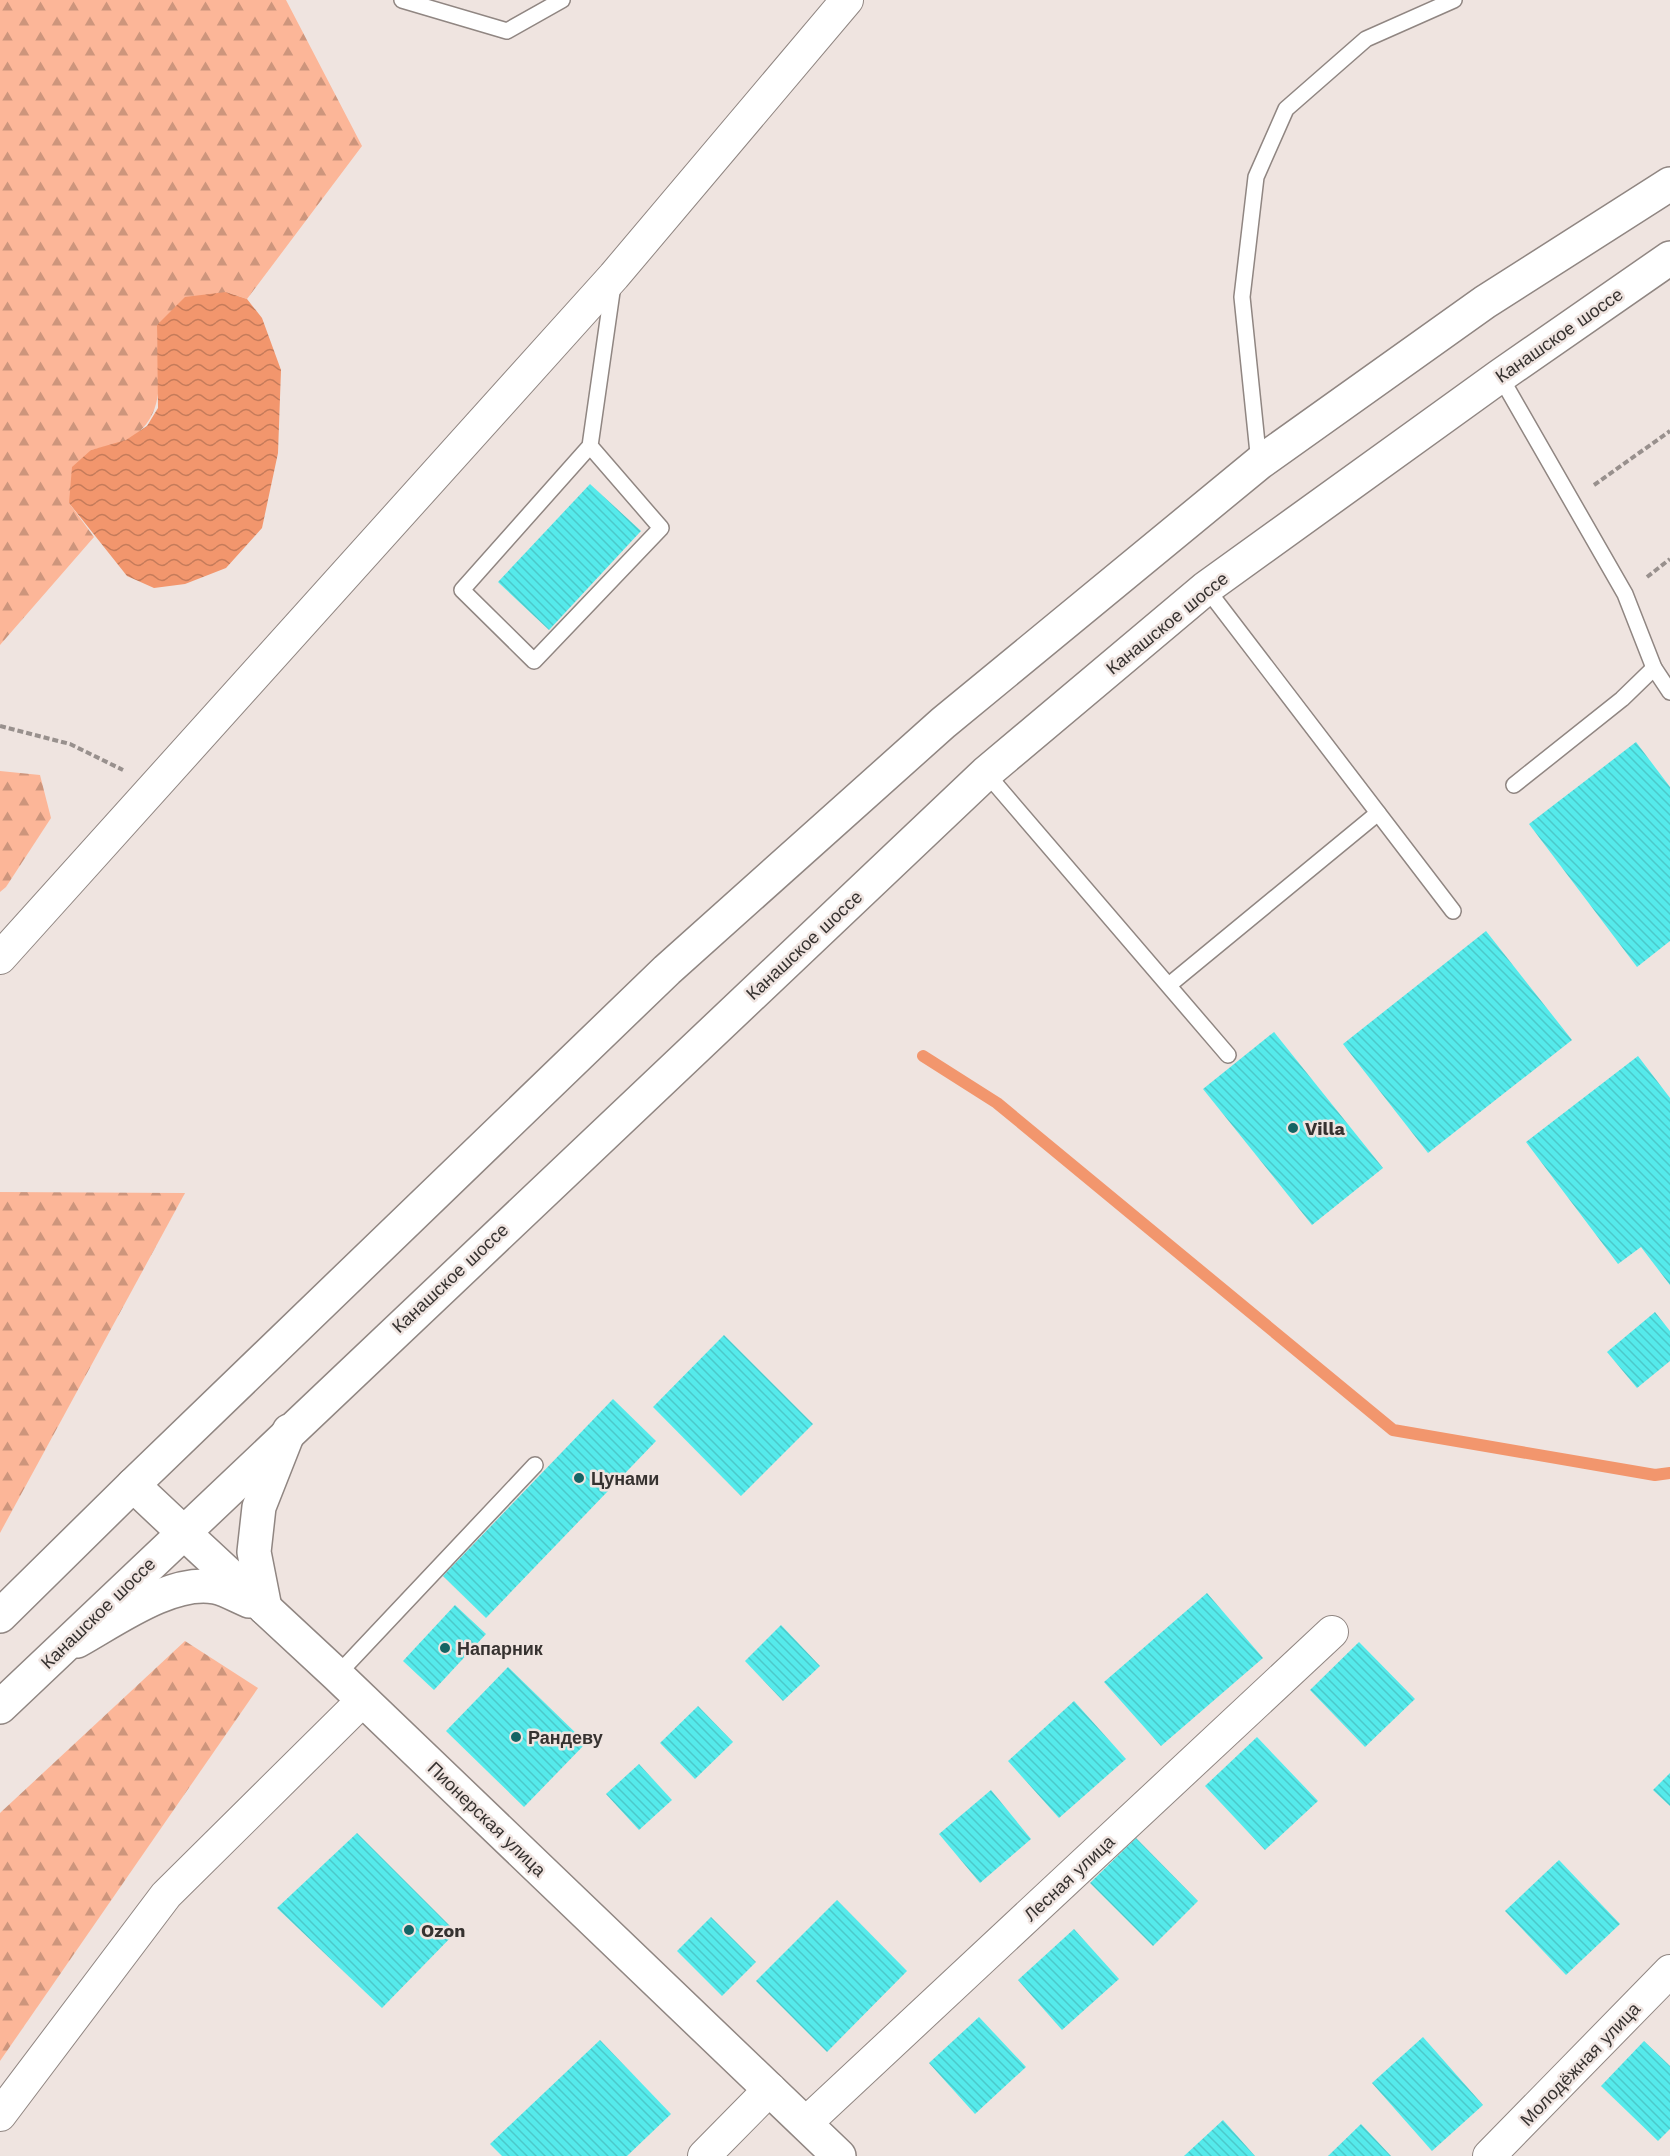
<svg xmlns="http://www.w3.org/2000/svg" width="1670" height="2156" font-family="'Work Sans',sans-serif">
<defs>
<pattern id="forest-firs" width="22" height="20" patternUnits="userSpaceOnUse" patternTransform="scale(1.5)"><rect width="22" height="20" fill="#fcb698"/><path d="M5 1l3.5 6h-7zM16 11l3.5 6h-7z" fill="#cd957c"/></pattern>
<pattern id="water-waves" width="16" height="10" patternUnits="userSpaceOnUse" patternTransform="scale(1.5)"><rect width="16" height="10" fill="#f2966d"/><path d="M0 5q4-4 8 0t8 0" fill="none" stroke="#c57b5a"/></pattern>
<pattern id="building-back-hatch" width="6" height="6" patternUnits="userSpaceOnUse" patternTransform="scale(1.5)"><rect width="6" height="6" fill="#55eaeb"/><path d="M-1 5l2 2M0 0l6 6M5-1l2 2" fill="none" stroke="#4bc9ca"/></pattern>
</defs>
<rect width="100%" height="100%" fill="#efe4e0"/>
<g fill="url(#forest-firs)">
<path d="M0 0H286L362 146 247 299 226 292 157 325C157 367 171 417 127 440 117 445 102 447 91 450L69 503 94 537 0 645Z"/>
<polygon points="0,771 40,775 51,818 6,887 0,892"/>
<polygon points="0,1192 185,1193 0,1533"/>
<polygon points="185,1641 258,1688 0,2061 0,1813"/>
</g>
<polygon fill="url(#water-waves)" points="226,292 247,299 262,318 281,370 278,453 262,528 226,568 185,584 154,588 127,576 69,503 72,467 91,450 126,440 147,426 158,408 157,325 185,297"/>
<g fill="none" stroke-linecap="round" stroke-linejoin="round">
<polyline stroke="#f2966d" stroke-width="12" points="923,1056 997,1103 1393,1430 1655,1475 1670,1473"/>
</g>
<g fill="url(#building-back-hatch)">
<polygon points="590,484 641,531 549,630 498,582"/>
<polygon points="1636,742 1670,787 1670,941 1637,967 1529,824"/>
<polygon points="1486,931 1572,1040 1428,1153 1343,1044"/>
<polygon points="1274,1032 1383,1168 1312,1225 1203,1089"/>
<polygon points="1638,1056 1670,1098 1670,1285 1641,1247 1618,1264 1526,1142"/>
<polygon points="1655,1312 1670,1331 1670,1361 1637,1388 1607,1352"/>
<polygon points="724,1335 813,1424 741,1496 653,1407"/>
<polygon points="613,1399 656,1441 486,1618 443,1576"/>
<polygon points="1207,1593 1263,1658 1161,1746 1104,1682"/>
<polygon points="455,1605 486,1634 434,1690 403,1661"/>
<polygon points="781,1625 820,1666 783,1701 745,1661"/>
<polygon points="1359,1642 1415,1699 1365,1747 1310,1690"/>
<polygon points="508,1667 586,1743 524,1807 446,1731"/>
<polygon points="1074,1701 1126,1759 1059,1818 1008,1761"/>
<polygon points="698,1706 733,1742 695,1779 660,1743"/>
<polygon points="1257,1737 1318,1801 1265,1850 1205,1786"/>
<polygon points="639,1764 672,1800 639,1830 606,1794"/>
<polygon points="1670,1773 1670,1806 1653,1790"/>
<polygon points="991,1790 1031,1839 980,1883 939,1834"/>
<polygon points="357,1833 456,1932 382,2008 277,1908"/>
<polygon points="1136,1838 1198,1901 1153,1946 1090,1883"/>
<polygon points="1559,1860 1620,1924 1566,1975 1505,1911"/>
<polygon points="837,1900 907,1971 827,2052 756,1981"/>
<polygon points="711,1917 756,1962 722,1996 677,1951"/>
<polygon points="1074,1929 1119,1979 1062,2030 1018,1980"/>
<polygon points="979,2017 1026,2067 975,2114 929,2063"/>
<polygon points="1423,2037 1483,2105 1432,2151 1372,2083"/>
<polygon points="600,2040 671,2114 627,2156 502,2156 490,2144"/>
<polygon points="1644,2041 1670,2066 1670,2129 1658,2141 1601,2086"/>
<polygon points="1223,2120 1255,2156 1184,2156"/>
<polygon points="1361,2124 1391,2156 1328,2156"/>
</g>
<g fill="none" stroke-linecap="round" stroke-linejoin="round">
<defs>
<g id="service">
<polyline points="402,0 507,31 562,0"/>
<polyline points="1500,376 1625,594 1654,668 1670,692"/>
<polyline points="590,446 661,528 534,661 462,590 590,446 613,285"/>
<polyline points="1259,463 1242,297 1256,177 1286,109 1366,39 1454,0"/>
<polyline points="1206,588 1453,911"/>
<polyline points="986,773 1228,1055"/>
<polyline points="1514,785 1622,699 1654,668"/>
<polyline points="1169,985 1378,813"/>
<polyline points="337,1675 535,1465"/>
</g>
<g id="minor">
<polyline points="0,958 614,276 847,0"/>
<polyline points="0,2115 166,1895 363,1700"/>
<polyline points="806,2123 1332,1632"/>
<polyline points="704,2156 770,2089"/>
<polyline points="1489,2156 1670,1971"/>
</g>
<g id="tertiary">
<polyline points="183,1532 337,1675 839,2156"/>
<polyline points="265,1608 254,1552 259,1507 289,1431"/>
<path d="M77 1641C115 1620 171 1579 215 1587 226 1589 239 1597 249 1601"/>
</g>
<g id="primary">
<polyline points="133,1485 183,1532"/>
<polyline points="0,1616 133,1485 667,970 943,723 1259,463 1485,302 1670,184"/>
<polyline points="0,1707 986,773 1206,588 1500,376 1670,258"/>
</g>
</defs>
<use href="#service" stroke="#908682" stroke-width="18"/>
<use href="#minor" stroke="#908682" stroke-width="34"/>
<use href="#tertiary" stroke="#908682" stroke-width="36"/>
<use href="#primary" stroke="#908682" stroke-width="36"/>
<g stroke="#98908d" stroke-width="4" stroke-dasharray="6 3" stroke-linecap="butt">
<polyline points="1594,485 1670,431"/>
<polyline points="1647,577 1670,559"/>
<polyline points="0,726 70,744 123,770"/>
</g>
<use href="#service" stroke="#fff" stroke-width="15"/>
<use href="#minor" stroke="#fff" stroke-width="32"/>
<use href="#tertiary" stroke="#fff" stroke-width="33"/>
<use href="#primary" stroke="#fff" stroke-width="33"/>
</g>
<g fill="#146464" stroke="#efe4e0" stroke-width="2">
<circle cx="1293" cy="1128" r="6"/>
<circle cx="579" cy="1478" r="6"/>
<circle cx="445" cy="1648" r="6"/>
<circle cx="516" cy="1737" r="6"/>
<circle cx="409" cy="1930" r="6"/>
</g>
<g text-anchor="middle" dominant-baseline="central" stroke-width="5" stroke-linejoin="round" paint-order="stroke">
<g font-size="18" fill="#363230" stroke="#efe4e0">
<text transform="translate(1559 335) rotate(-35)">Канашское шоссе</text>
<text transform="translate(1167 623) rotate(-39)">Канашское шоссе</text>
<text transform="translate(804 945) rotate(-43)">Канашское шоссе</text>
<text transform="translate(450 1278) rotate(-43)">Канашское шоссе</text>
<text transform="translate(98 1613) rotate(-44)">Канашское шоссе</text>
<text transform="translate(487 1819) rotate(44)">Пионерская улица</text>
<text transform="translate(1069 1878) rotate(-43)">Лесная улица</text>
<text transform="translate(1580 2064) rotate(-46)">Молодёжная улица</text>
</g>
<g font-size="18" font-weight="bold" fill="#363230" stroke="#efe4e0" text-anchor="start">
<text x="1305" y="1128">Villa</text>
<text x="591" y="1478">Цунами</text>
<text x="457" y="1648">Напарник</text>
<text x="528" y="1737">Рандеву</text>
<text x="421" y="1930">Ozon</text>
</g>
</g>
</svg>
